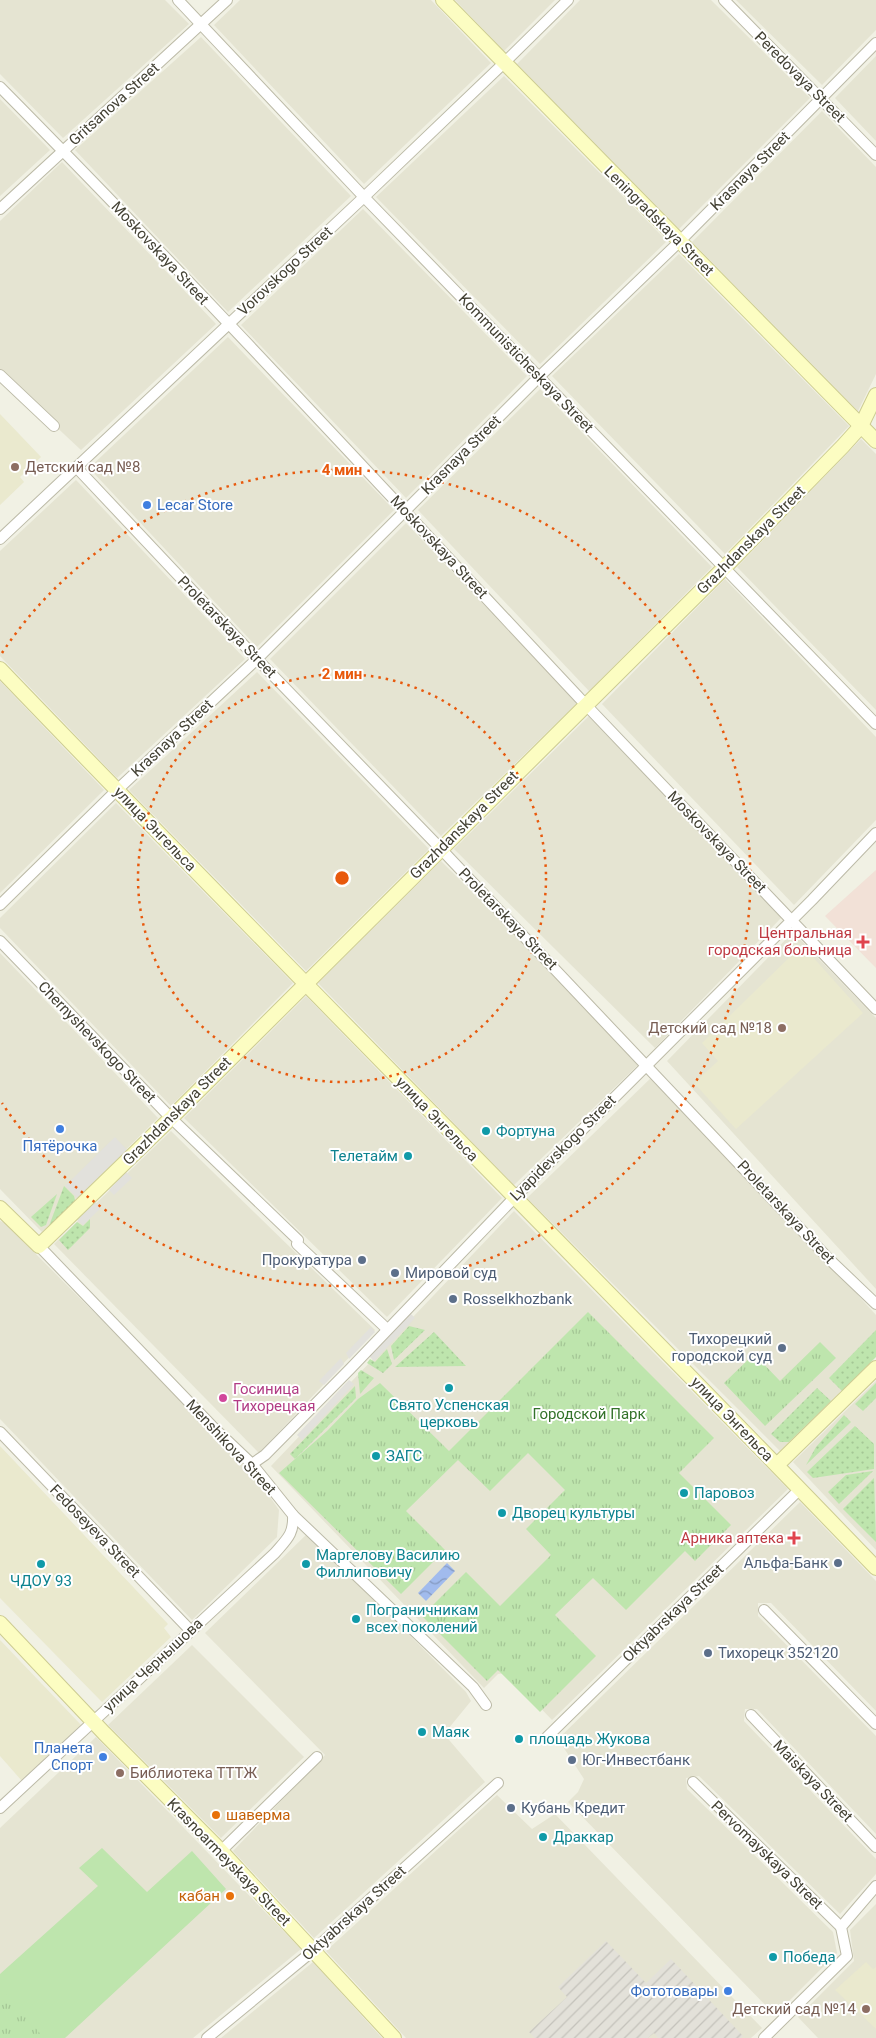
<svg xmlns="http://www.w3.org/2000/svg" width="876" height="2038" font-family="Roboto,sans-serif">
<defs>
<pattern id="industrial-furrows" width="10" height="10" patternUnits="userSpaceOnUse" patternTransform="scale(1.25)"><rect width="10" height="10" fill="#e3e1d9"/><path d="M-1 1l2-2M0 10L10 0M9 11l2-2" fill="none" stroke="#c4c2bb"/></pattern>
<pattern id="grass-dots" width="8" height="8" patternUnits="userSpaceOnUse" patternTransform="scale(1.25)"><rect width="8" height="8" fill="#bee5ad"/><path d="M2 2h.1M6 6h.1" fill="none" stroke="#a4c695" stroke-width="1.8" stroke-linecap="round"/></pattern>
<pattern id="park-tufts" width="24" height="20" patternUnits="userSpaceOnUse" patternTransform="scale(1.25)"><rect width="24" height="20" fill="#bee5ad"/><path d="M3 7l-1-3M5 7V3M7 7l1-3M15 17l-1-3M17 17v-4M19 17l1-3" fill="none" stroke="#a4c695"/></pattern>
<pattern id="water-waves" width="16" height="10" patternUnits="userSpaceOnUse" patternTransform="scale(1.25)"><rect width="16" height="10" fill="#a1bbed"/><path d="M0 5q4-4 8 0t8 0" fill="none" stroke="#859ac1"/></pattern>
</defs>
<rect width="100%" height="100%" fill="#f1f1e4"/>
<g fill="#e5e4d2">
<polygon points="0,0 165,0 189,24 63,138 0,74"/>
<polygon points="240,0 431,0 491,63 364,184 214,25"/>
<polygon points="455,0 555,0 504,51"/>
<polygon points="580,0 711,0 810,98 679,229 517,64"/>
<polygon points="736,0 876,0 876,30 822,85"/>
<polygon points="201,37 351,196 228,312 75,150"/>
<polygon points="876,56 876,141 835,98"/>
<polygon points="504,76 667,241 540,364 376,197"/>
<polygon points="0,99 50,150 0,196"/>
<polygon points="822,111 876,167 876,374 858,411 692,242"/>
<polygon points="62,162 216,324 81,450 0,374 0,221"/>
<polygon points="363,209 527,376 406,498 241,325"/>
<polygon points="679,254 849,426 725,554 552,376"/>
<polygon points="228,337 394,510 257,647 89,468"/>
<polygon points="540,389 712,567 589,691 418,510"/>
<polygon points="861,439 876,454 876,710 737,567"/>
<polygon points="76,480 245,659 117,778 0,656 0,551"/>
<polygon points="406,523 577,703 441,836 270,659"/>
<polygon points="725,579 876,737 876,820 794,905 602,704"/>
<polygon points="257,672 429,849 306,971 129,790"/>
<polygon points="0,681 104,790 0,893"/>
<polygon points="589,716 782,917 655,1048 454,849"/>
<polygon points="116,803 293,983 171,1106 0,928 0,918"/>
<polygon points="441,861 642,1061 514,1185 318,983"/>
<polygon points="793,932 876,1018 876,1289 667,1061"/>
<polygon points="0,953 158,1118 42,1232 0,1189"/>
<polygon points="306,996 502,1198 387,1317 184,1118"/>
<polygon points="655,1074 876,1315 876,1356 780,1451 527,1198"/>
<polygon points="171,1131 375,1330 259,1453 54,1244"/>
<polygon points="514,1211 788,1489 552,1720 507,1673 498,1674 484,1688 271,1466"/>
<polygon points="0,1221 5,1223 253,1472 279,1510 277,1537 192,1620 0,1419"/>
<polygon points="876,1381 876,1550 793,1462"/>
<polygon points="800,1502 876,1581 876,1711 771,1603 758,1603 758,1616 876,1736 876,1834 757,1709 745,1709 744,1721 876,1859 876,1874 840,1914 699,1776 686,1778 687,1789 833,1932 837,1953 775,2015 568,1802 578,1792 584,1779 558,1739"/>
<polygon points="308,1533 466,1692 471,1701 444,1734 485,1782 314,1938 233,1851 325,1755 205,1633"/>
<polygon points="192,1645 304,1757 221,1838 108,1725"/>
<polygon points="96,1737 301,1949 193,2038 25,2038 0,2010 0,1828"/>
<polygon points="497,1795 532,1829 555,1814 762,2028 751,2038 406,2038 326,1951"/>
<polygon points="876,1904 876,2038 818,2038 798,2017 854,1961 850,1930"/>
<polygon points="313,1962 382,2038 221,2038"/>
</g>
<polygon fill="url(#industrial-furrows)" points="606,1941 646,1983 671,1959 743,2036 741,2038 658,2038 654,2033 648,2038 535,2038 529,2032 567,1997 558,1987"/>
<g fill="#eae9ce">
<polygon points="0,414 41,457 20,477 24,482 0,505"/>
<polygon points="802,945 863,1013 736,1129 694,1083 718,1061 702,1043"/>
<polygon points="0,1446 168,1624 164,1628 171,1637 102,1702 0,1598"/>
<polygon points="0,1640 82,1726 22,1781 0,1756"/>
<polygon points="866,1962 873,1969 876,1967 876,2029 835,1990"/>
</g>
<polygon fill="#f2e1d7" points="876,870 876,968 825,916"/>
<g fill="url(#grass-dots)">
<polygon points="64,1186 74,1196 76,1204 55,1223 49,1226"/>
<polygon points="57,1194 46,1225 41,1227 31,1217"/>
<polygon points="90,1219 90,1228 68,1250 59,1240 77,1222 83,1226"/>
<polygon points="409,1326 425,1330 394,1360 391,1346"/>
<polygon points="876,1330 876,1357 842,1391 829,1378"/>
<polygon points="434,1332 466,1366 395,1367"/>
<polygon points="387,1349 392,1364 383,1373 367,1363 370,1359 375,1362"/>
<polygon points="361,1370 374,1378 360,1394 358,1373"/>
<polygon points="876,1383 876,1398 863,1411 855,1404"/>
<polygon points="355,1386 356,1398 295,1459 290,1454"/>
<polygon points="817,1388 831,1401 789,1442 780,1442 771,1434"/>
<polygon points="844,1415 851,1422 806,1465 816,1447"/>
<polygon points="855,1426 874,1444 874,1469 813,1478 807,1472"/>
<polygon points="873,1471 839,1504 828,1492 846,1475"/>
<polygon points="874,1478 876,1542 843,1509"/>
</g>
<g fill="url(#park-tufts)">
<polygon points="588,1312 714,1438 679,1473 731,1525 695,1561 685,1551 626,1610 593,1578 555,1615 596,1656 540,1712 498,1670 487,1681 422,1616 466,1572 500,1606 551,1555 526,1529 565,1490 528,1453 490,1491 458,1460 406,1511 445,1550 401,1594 279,1473 327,1431 358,1399 380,1383 449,1451"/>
<polygon points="820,1342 836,1358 765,1426 724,1383 754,1354 780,1381"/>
<polygon points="0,1982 52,2038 0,2038"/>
</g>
<polygon fill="#bee5ad" points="102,1848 147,1892 192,1851 226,1889 65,2038 44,2038 0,1987 0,1974 98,1886 79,1868"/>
<g fill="#e2e1dc">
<polygon points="115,1137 127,1150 78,1198 65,1186"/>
<polygon points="126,1172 132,1178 114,1195 109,1190"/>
<polygon points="95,1202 101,1208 83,1225 77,1220"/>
<polygon points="410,1313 415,1318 374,1361 369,1356"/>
<polygon points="371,1327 375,1332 349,1359 346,1353"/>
<polygon points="341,1358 344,1364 324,1385 319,1381"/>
<polygon points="349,1380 354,1384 302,1440 297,1435"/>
</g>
<polygon fill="url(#water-waves)" points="447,1563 455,1571 426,1601 418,1593"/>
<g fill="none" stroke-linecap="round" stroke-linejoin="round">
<defs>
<g id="street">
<polyline points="178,0 364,197 876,724"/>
<polyline points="724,0 876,155"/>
<path d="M0 87C199 288 391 497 585 704 681 806 779 907 876 1009"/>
<polyline points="0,209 227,0"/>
<polyline points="0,375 54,426"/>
<polyline points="77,468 257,659 441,849 829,1259 876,1304"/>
<polyline points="0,539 364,197 504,63 568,0"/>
<polyline points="0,905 117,790 257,659 540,376 679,242 876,43"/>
<polyline points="0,941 171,1118 298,1240 297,1244 387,1329"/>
<polyline points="39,1246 212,1426 252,1464 293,1515 473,1687 486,1705"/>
<polyline points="0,1432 190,1630"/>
<polyline points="252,1464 265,1455 350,1369 514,1198 812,900 876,833"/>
<polyline points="764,1610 876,1724"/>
<polyline points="751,1715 876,1847"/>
<polyline points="547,1737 800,1489"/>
<polyline points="693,1782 841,1927"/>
<path d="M0 1808 275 1553C287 1539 294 1534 293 1515"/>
<polyline points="221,1851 317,1757"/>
<polyline points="207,2038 314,1950 498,1783"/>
<polyline points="764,2038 847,1956 841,1927 876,1886"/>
</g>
<g id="secondary">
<polyline points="443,0 876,441"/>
<path d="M0 669C290 971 586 1267 876 1568"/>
<polyline points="0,1208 39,1246 171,1118 725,567 843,446 861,426 876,395"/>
<polyline points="777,1465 876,1368"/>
<polyline points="0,1623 104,1733 221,1851 394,2038"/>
</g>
</defs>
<use href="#street" stroke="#bcbaa7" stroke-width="12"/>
<use href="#secondary" stroke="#cdcc92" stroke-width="16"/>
<use href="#street" stroke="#fff" stroke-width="10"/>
<use href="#secondary" stroke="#fcfdc2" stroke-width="14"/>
</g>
<g fill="none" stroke="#e8590c" stroke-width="2.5" stroke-dasharray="2.5 5">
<circle cx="342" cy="878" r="204"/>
<path d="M2 653A408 408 0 1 1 2 1103"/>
</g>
<g fill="#8d6e63" stroke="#fff" stroke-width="2">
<circle cx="15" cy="467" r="5"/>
<circle cx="782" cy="1028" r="5"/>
<circle cx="120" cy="1773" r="5"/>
<circle cx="866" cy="2009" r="5"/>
</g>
<g fill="#3f7fe0" stroke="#fff" stroke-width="2">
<circle cx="147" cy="505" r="5"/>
<circle cx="60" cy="1129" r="5"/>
<circle cx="103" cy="1757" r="5"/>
<circle cx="728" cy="1991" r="5"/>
</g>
<g fill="#e0444e" stroke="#fff" stroke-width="2">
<path d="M860.5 934.5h5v5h5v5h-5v5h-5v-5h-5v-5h5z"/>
<path d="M791.5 1530.5h5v5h5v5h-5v5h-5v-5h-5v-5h5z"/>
</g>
<g fill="#0f9aa8" stroke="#fff" stroke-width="2">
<circle cx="486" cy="1131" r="5"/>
<circle cx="408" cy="1156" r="5"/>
<circle cx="449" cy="1388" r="5"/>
<circle cx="376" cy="1456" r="5"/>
<circle cx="684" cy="1493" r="5"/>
<circle cx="502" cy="1513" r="5"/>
<circle cx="41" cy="1564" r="5"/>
<circle cx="306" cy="1564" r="5"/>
<circle cx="356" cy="1619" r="5"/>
<circle cx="422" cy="1732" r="5"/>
<circle cx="519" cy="1739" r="5"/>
<circle cx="543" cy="1837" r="5"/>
<circle cx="773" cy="1957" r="5"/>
</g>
<g fill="#5c6f8a" stroke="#fff" stroke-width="2">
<circle cx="362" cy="1260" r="5"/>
<circle cx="395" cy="1273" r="5"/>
<circle cx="453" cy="1299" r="5"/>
<circle cx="782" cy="1348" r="5"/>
<circle cx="838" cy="1563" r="5"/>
<circle cx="708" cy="1653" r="5"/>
<circle cx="572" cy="1760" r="5"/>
<circle cx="511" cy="1808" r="5"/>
</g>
<circle fill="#d1479c" stroke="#fff" stroke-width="2" cx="223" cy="1398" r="5"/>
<g fill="#e8710a" stroke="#fff" stroke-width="2">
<circle cx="216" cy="1815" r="5"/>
<circle cx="230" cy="1896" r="5"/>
</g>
<g text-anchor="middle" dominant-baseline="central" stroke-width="4" stroke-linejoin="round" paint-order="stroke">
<g font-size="15" fill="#434134" stroke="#fff">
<text transform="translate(800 77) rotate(45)">Peredovaya Street</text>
<text transform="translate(114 104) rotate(-42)">Gritsanova Street</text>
<text transform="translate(750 171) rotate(-45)">Krasnaya Street</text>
<text transform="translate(659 221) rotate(45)">Leningradskaya Street</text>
<text transform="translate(160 253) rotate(47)">Moskovskaya Street</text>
<text transform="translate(285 271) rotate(-43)">Vorovskogo Street</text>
<text transform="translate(526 363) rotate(46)">Kommunisticheskaya Street</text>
<text transform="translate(461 455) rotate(-45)">Krasnaya Street</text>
<text transform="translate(751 540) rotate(-45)">Grazhdanskaya Street</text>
<text transform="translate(439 547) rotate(47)">Moskovskaya Street</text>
<text transform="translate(227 627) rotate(46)">Proletarskaya Street</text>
<text transform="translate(172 738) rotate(-43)">Krasnaya Street</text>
<text transform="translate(464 825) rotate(-45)">Grazhdanskaya Street</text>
<text transform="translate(155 829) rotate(46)">улица Энгельса</text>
<text transform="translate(717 842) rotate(46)">Moskovskaya Street</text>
<text transform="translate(508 919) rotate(46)">Proletarskaya Street</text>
<text transform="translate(97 1042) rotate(46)">Chernyshevskogo Street</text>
<text transform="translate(177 1111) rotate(-45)">Grazhdanskaya Street</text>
<text transform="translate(437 1119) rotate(46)">улица Энгельса</text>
<text transform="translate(563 1148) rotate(-45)">Lyapidevskogo Street</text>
<text transform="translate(786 1212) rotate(47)">Proletarskaya Street</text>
<text transform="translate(732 1419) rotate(46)">улица Энгельса</text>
<text transform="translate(231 1447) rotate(47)">Menshikova Street</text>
<text transform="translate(95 1531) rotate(46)">Fedoseyeva Street</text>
<text transform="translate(673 1613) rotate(-44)">Oktyabrskaya Street</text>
<text transform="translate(153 1665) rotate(-43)">улица Чернышова</text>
<text transform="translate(813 1781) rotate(46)">Maiskaya Street</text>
<text transform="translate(767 1855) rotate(44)">Pervomayskaya Street</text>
<text transform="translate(229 1862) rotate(46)">Krasnoarmeyskaya Street</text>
<text transform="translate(354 1913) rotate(-42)">Oktyabrskaya Street</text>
</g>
<g font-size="15" fill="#785e54" stroke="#fff" text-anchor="start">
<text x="25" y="467">Детский сад №8</text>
<text x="772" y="1028" text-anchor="end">Детский сад №18</text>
<text x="130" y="1773">Библиотека ТТТЖ</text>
<text x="856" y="2009" text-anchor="end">Детский сад №14</text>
</g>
<g font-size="15" fill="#366cbe" stroke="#fff" text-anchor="end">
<text x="157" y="505" text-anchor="start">Lecar Store</text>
<text x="60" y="1146" text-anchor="middle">Пятёрочка</text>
<text x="93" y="1748">Планета<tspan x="93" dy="17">Спорт</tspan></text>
<text x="718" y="1991">Фототовары</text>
</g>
<g font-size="15" fill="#be3a42" stroke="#fff" text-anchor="end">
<text x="852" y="933">Центральная<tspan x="852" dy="17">городская больница</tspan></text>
<text x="784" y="1538">Арника аптека</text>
</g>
<g font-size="15" fill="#0d838f" stroke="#fff" text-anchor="start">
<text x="496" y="1131">Фортуна</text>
<text x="398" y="1156" text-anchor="end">Телетайм</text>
<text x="449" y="1405" text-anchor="middle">Свято Успенская<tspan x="449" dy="17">церковь</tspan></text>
<text x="386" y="1456">ЗАГС</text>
<text x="694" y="1493">Паровоз</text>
<text x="512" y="1513">Дворец культуры</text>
<text x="316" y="1555">Маргелову Василию<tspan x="316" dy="17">Филлиповичу</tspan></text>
<text x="41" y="1581" text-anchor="middle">ЧДОУ 93</text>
<text x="366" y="1610">Пограничникам<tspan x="366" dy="17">всех поколений</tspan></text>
<text x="432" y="1732">Маяк</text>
<text x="529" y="1739">площадь Жукова</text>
<text x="553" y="1837">Драккар</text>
<text x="783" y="1957">Победа</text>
</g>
<g font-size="15" fill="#4e5e75" stroke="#fff" text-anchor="start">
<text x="352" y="1260" text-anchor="end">Прокуратура</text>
<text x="405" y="1273">Мировой суд</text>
<text x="463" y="1299">Rosselkhozbank</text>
<text x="772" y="1339" text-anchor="end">Тихорецкий<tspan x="772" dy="17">городской суд</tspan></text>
<text x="828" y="1563" text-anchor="end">Альфа-Банк</text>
<text x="718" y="1653">Тихорецк 352120</text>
<text x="582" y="1760">Юг-Инвестбанк</text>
<text x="521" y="1808">Кубань Кредит</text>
</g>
<g font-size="15" fill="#b23c85" stroke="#fff" text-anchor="start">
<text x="233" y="1389">Госиница<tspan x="233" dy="17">Тихорецкая</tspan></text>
</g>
<g font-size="15" fill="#33722a" stroke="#fff">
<text x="589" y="1414">Городской Парк</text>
</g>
<g font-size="15" fill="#c56008" stroke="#fff" text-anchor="start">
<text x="226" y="1815">шаверма</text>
<text x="220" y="1896" text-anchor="end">кабан</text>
</g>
</g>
<circle cx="342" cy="878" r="8" fill="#e8590c" stroke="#fff" stroke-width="2.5"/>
<g font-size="15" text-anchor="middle" font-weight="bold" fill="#e8590c" stroke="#fff" stroke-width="4" stroke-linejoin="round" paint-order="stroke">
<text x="342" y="475">4 мин</text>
<text x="342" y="679">2 мин</text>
</g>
</svg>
